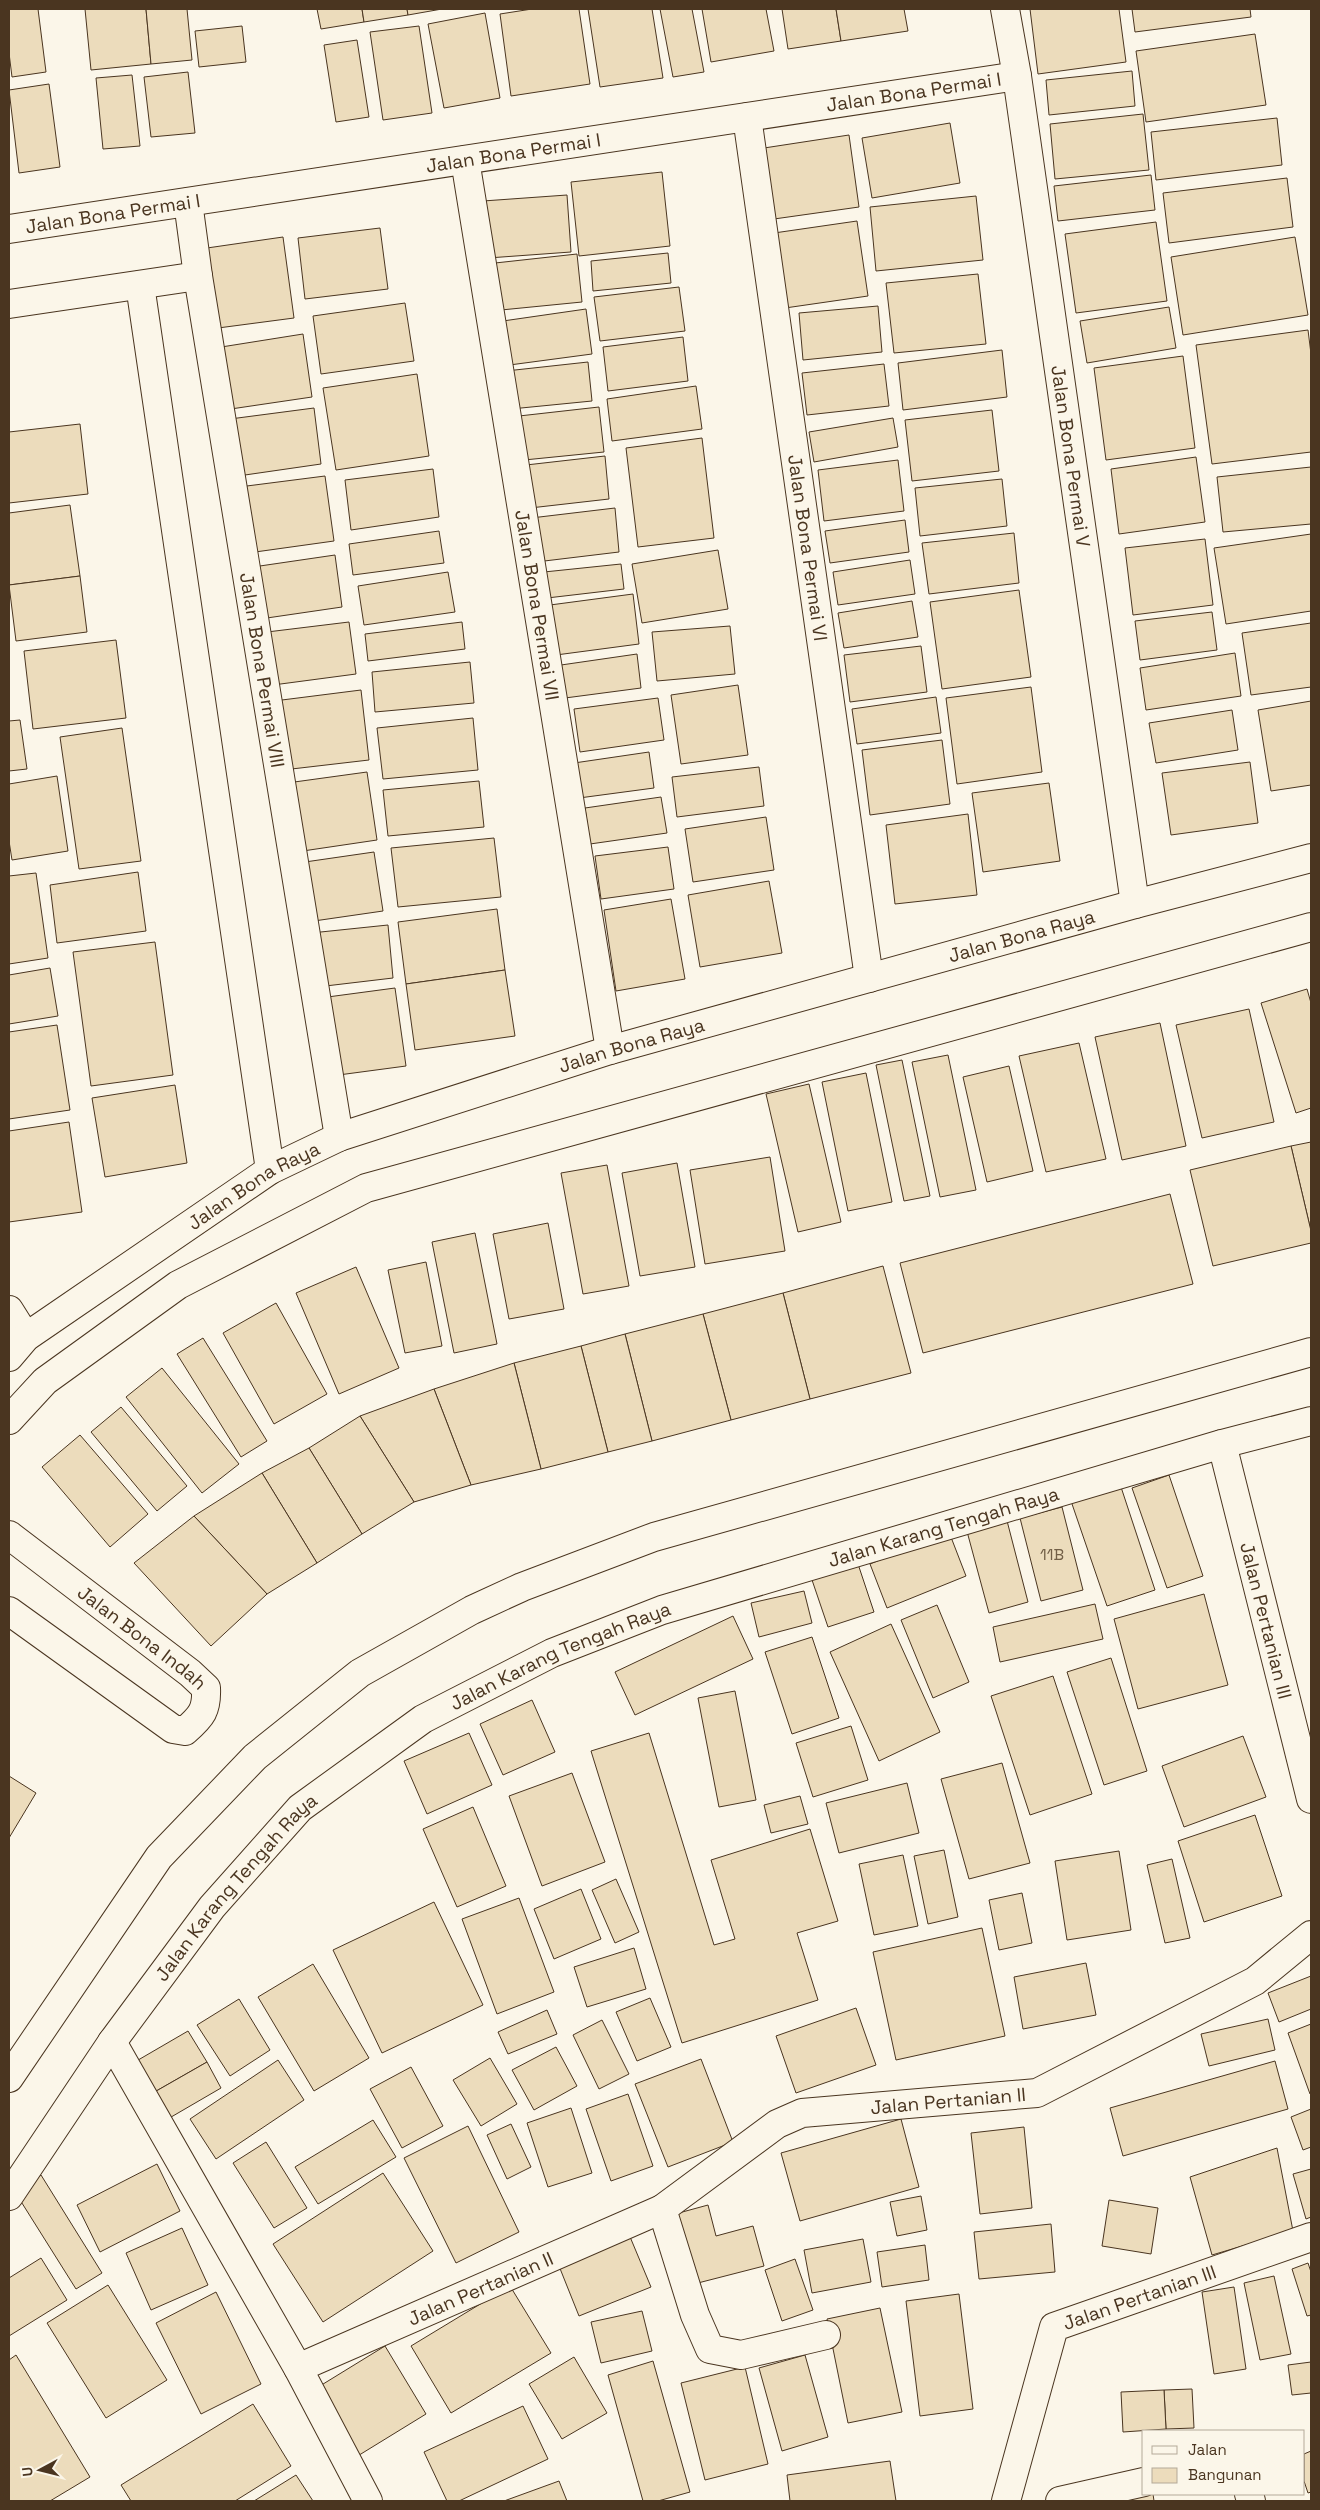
<svg xmlns="http://www.w3.org/2000/svg" width="1320" height="2510" font-family="'Space Grotesk',sans-serif">
<rect width="100%" height="100%" fill="#fbf6e9"/>
<g fill="#ecdcbc" stroke="#4a3520">
<polygon points="9,9 38,9 46,72 12,77 9,53"/>
<polygon points="85,9 146,9 151,64 91,70"/>
<polygon points="146,9 187,9 192,60 151,64"/>
<polygon points="317,9 362,9 364,22 321,29"/>
<polygon points="362,9 407,9 408,15 364,22"/>
<polygon points="407,9 442,9 408,15"/>
<polygon points="532,9 579,9 590,84 511,96 500,14"/>
<polygon points="588,9 652,9 663,78 600,87"/>
<polygon points="660,9 692,9 704,72 673,77"/>
<polygon points="702,9 766,9 774,51 711,62"/>
<polygon points="782,9 836,9 841,41 788,49"/>
<polygon points="836,9 904,9 908,31 841,41"/>
<polygon points="1030,9 1119,9 1126,62 1038,74"/>
<polygon points="1132,9 1250,9 1251,17 1135,32"/>
<polygon points="485,13 500,98 444,108 428,24"/>
<polygon points="242,26 246,62 199,67 195,31"/>
<polygon points="419,26 432,113 383,120 370,32"/>
<polygon points="1255,34 1266,105 1146,122 1136,51"/>
<polygon points="357,40 369,117 336,122 324,45"/>
<polygon points="1132,71 1135,106 1049,115 1046,80"/>
<polygon points="188,72 195,133 151,137 144,77"/>
<polygon points="132,75 140,146 103,149 96,78"/>
<polygon points="49,84 60,167 19,173 9,90"/>
<polygon points="1143,114 1149,170 1055,179 1050,124"/>
<polygon points="1277,118 1282,165 1156,180 1151,132"/>
<polygon points="950,123 960,183 872,198 862,138"/>
<polygon points="849,135 859,207 774,219 764,148"/>
<polygon points="662,172 670,246 579,256 571,182"/>
<polygon points="1151,175 1155,210 1058,221 1054,186"/>
<polygon points="1287,178 1293,227 1169,243 1163,193"/>
<polygon points="567,195 571,252 488,258 483,201"/>
<polygon points="976,196 983,260 876,271 870,207"/>
<polygon points="857,221 868,296 785,308 774,233"/>
<polygon points="1156,222 1167,301 1076,313 1065,234"/>
<polygon points="380,228 388,289 305,299 298,238"/>
<polygon points="283,237 294,318 218,328 207,248"/>
<polygon points="1295,237 1308,315 1183,335 1171,257"/>
<polygon points="668,253 671,283 593,291 591,261"/>
<polygon points="577,254 582,302 491,311 486,264"/>
<polygon points="978,274 986,344 894,353 886,283"/>
<polygon points="679,287 685,331 600,341 594,297"/>
<polygon points="405,303 414,361 321,374 313,316"/>
<polygon points="878,306 882,352 803,360 799,313"/>
<polygon points="1169,307 1176,348 1087,363 1080,321"/>
<polygon points="586,309 592,354 502,366 496,322"/>
<polygon points="1308,330 1311,354 1311,452 1212,464 1196,345"/>
<polygon points="303,334 312,397 224,410 215,348"/>
<polygon points="683,337 688,381 608,391 603,347"/>
<polygon points="1002,350 1007,397 903,410 898,363"/>
<polygon points="1183,356 1195,448 1106,460 1094,368"/>
<polygon points="588,362 592,401 511,409 506,371"/>
<polygon points="884,364 889,406 807,415 802,373"/>
<polygon points="417,374 429,456 336,470 323,388"/>
<polygon points="696,386 702,429 612,441 607,399"/>
<polygon points="599,407 604,452 524,460 519,416"/>
<polygon points="314,408 321,464 238,476 230,419"/>
<polygon points="992,410 999,471 912,481 905,420"/>
<polygon points="893,418 898,447 814,462 809,432"/>
<polygon points="80,424 88,494 9,503 9,432"/>
<polygon points="702,438 714,538 638,547 626,448"/>
<polygon points="605,456 609,499 530,508 526,465"/>
<polygon points="1196,457 1205,522 1119,534 1111,469"/>
<polygon points="898,460 904,511 824,521 818,470"/>
<polygon points="1311,467 1311,524 1223,532 1217,477"/>
<polygon points="433,469 439,517 351,530 345,480"/>
<polygon points="325,476 334,541 248,553 239,487"/>
<polygon points="1002,479 1007,526 920,536 915,488"/>
<polygon points="70,505 80,576 9,585 9,513"/>
<polygon points="615,508 619,552 536,562 531,518"/>
<polygon points="905,520 909,552 830,563 825,531"/>
<polygon points="439,531 444,563 353,575 349,544"/>
<polygon points="1014,533 1019,583 929,594 922,543"/>
<polygon points="1311,534 1311,611 1226,624 1214,548"/>
<polygon points="1205,539 1213,605 1133,615 1125,548"/>
<polygon points="718,550 728,609 642,623 632,564"/>
<polygon points="335,555 342,607 260,619 253,567"/>
<polygon points="910,560 915,594 838,605 833,572"/>
<polygon points="621,564 624,589 547,598 544,572"/>
<polygon points="448,572 455,612 364,625 358,586"/>
<polygon points="80,576 87,632 16,641 9,585"/>
<polygon points="1019,590 1031,677 942,689 930,602"/>
<polygon points="633,594 639,644 556,655 550,605"/>
<polygon points="912,601 918,637 844,648 838,613"/>
<polygon points="1212,612 1217,650 1140,660 1135,621"/>
<polygon points="349,622 356,674 273,685 267,632"/>
<polygon points="462,622 465,649 368,661 365,634"/>
<polygon points="1311,623 1311,687 1251,695 1242,633"/>
<polygon points="730,626 735,674 657,681 652,632"/>
<polygon points="116,640 126,718 33,729 24,651"/>
<polygon points="921,646 927,692 850,702 844,655"/>
<polygon points="1235,653 1241,696 1146,710 1140,668"/>
<polygon points="637,654 641,688 565,698 561,665"/>
<polygon points="470,662 474,703 375,712 372,672"/>
<polygon points="738,685 748,755 681,764 671,695"/>
<polygon points="1031,687 1042,772 957,784 946,698"/>
<polygon points="361,690 369,760 283,770 274,701"/>
<polygon points="936,697 941,733 857,744 852,709"/>
<polygon points="658,698 664,740 580,752 574,709"/>
<polygon points="1311,701 1311,785 1271,791 1258,710"/>
<polygon points="1232,710 1238,750 1156,763 1149,723"/>
<polygon points="473,718 478,770 383,779 377,728"/>
<polygon points="20,720 27,769 9,771 9,721"/>
<polygon points="122,728 141,861 79,869 60,737"/>
<polygon points="942,740 950,804 870,815 862,750"/>
<polygon points="649,752 654,788 579,798 574,763"/>
<polygon points="1250,762 1258,823 1171,835 1162,773"/>
<polygon points="759,767 764,806 677,817 672,777"/>
<polygon points="367,772 377,840 296,852 287,783"/>
<polygon points="57,776 68,851 12,860 9,841 9,784"/>
<polygon points="479,781 484,827 388,836 383,790"/>
<polygon points="1049,783 1060,861 983,872 972,793"/>
<polygon points="661,797 667,833 590,844 585,808"/>
<polygon points="968,814 977,895 895,904 886,825"/>
<polygon points="766,817 774,870 693,882 685,829"/>
<polygon points="494,838 501,897 398,907 391,848"/>
<polygon points="668,847 674,889 601,899 595,856"/>
<polygon points="374,852 383,911 307,922 298,863"/>
<polygon points="138,872 146,931 57,943 50,885"/>
<polygon points="36,873 48,958 9,964 9,876"/>
<polygon points="769,881 782,953 700,967 688,895"/>
<polygon points="671,899 685,979 616,991 604,910"/>
<polygon points="497,909 505,970 406,984 398,922"/>
<polygon points="388,925 393,978 317,987 311,933"/>
<polygon points="155,942 173,1075 91,1086 73,952"/>
<polygon points="50,968 58,1016 9,1024 9,975"/>
<polygon points="505,970 515,1036 415,1050 406,984"/>
<polygon points="395,988 406,1066 331,1076 320,998"/>
<polygon points="1307,989 1311,1003 1311,1108 1296,1113 1261,1003"/>
<polygon points="1249,1009 1274,1122 1202,1138 1176,1025"/>
<polygon points="1160,1023 1186,1146 1122,1160 1095,1037"/>
<polygon points="57,1025 70,1110 9,1119 9,1032"/>
<polygon points="1079,1043 1106,1159 1046,1172 1019,1056"/>
<polygon points="948,1055 976,1190 940,1197 912,1062"/>
<polygon points="902,1060 930,1196 904,1201 876,1065"/>
<polygon points="1009,1066 1033,1171 987,1182 963,1077"/>
<polygon points="866,1073 892,1202 848,1211 822,1082"/>
<polygon points="809,1084 841,1222 798,1232 766,1094"/>
<polygon points="175,1085 187,1163 105,1177 92,1098"/>
<polygon points="69,1122 82,1212 9,1222 9,1131"/>
<polygon points="1311,1142 1311,1231 1291,1146"/>
<polygon points="1291,1146 1311,1231 1311,1243 1213,1266 1190,1170"/>
<polygon points="770,1157 785,1251 705,1264 690,1170"/>
<polygon points="677,1163 695,1267 640,1276 622,1173"/>
<polygon points="607,1165 629,1286 583,1294 561,1173"/>
<polygon points="1170,1194 1193,1284 923,1353 900,1263"/>
<polygon points="548,1223 564,1309 509,1319 493,1234"/>
<polygon points="475,1233 497,1344 454,1353 432,1242"/>
<polygon points="426,1262 442,1346 405,1353 388,1270"/>
<polygon points="883,1266 911,1373 810,1399 783,1293"/>
<polygon points="356,1267 399,1368 339,1394 296,1293"/>
<polygon points="783,1293 810,1399 731,1420 703,1314"/>
<polygon points="276,1303 327,1394 274,1424 223,1333"/>
<polygon points="703,1314 731,1420 652,1441 625,1334"/>
<polygon points="625,1334 652,1441 608,1452 581,1346"/>
<polygon points="203,1338 267,1441 241,1457 177,1354"/>
<polygon points="581,1346 608,1452 541,1469 514,1363"/>
<polygon points="514,1363 541,1469 471,1485 434,1389"/>
<polygon points="162,1368 239,1464 202,1493 126,1397"/>
<polygon points="434,1389 471,1485 414,1502 360,1416"/>
<polygon points="121,1407 187,1486 157,1511 91,1432"/>
<polygon points="360,1416 414,1502 362,1534 309,1448"/>
<polygon points="80,1435 148,1514 110,1547 42,1467"/>
<polygon points="309,1448 362,1534 317,1563 262,1473"/>
<polygon points="262,1473 317,1563 267,1594 194,1516"/>
<polygon points="1169,1475 1203,1576 1167,1588 1132,1488"/>
<polygon points="1120,1484 1155,1590 1107,1606 1071,1501"/>
<polygon points="1062,1507 1083,1590 1041,1601 1020,1518"/>
<polygon points="1005,1513 1028,1602 989,1613 965,1524"/>
<polygon points="194,1516 267,1594 211,1646 134,1563"/>
<polygon points="949,1532 966,1576 887,1608 870,1564"/>
<polygon points="857,1561 874,1612 828,1627 811,1577"/>
<polygon points="804,1591 812,1623 759,1637 751,1603"/>
<polygon points="1204,1594 1228,1685 1138,1709 1114,1619"/>
<polygon points="1095,1604 1103,1639 1000,1662 993,1627"/>
<polygon points="937,1605 969,1682 933,1698 901,1620"/>
<polygon points="733,1616 753,1659 635,1715 615,1672"/>
<polygon points="891,1624 940,1732 879,1761 830,1652"/>
<polygon points="812,1637 839,1718 792,1734 765,1652"/>
<polygon points="1111,1658 1147,1771 1104,1785 1067,1672"/>
<polygon points="1053,1676 1092,1794 1030,1815 991,1696"/>
<polygon points="735,1691 756,1800 719,1807 698,1698"/>
<polygon points="532,1700 555,1752 503,1775 480,1724"/>
<polygon points="851,1726 868,1780 813,1797 796,1743"/>
<polygon points="469,1733 492,1785 427,1814 404,1761"/>
<polygon points="649,1733 714,1945 735,1939 711,1860 810,1829 838,1921 797,1933 818,2000 682,2043 591,1751"/>
<polygon points="1243,1736 1266,1797 1184,1827 1162,1766"/>
<polygon points="1002,1763 1030,1863 969,1879 941,1779"/>
<polygon points="572,1773 605,1862 542,1886 509,1796"/>
<polygon points="9,1776 36,1793 9,1838"/>
<polygon points="907,1783 919,1833 839,1853 826,1803"/>
<polygon points="800,1796 808,1824 771,1833 764,1805"/>
<polygon points="473,1807 506,1886 457,1907 423,1829"/>
<polygon points="1255,1815 1282,1896 1204,1922 1178,1841"/>
<polygon points="944,1850 958,1917 928,1924 914,1856"/>
<polygon points="1119,1851 1131,1930 1067,1940 1055,1861"/>
<polygon points="903,1855 918,1926 874,1935 859,1864"/>
<polygon points="1172,1859 1190,1938 1165,1943 1147,1865"/>
<polygon points="616,1879 639,1932 615,1943 592,1890"/>
<polygon points="581,1889 601,1939 554,1959 534,1909"/>
<polygon points="1022,1893 1032,1943 999,1950 989,1900"/>
<polygon points="519,1898 554,1992 497,2014 462,1919"/>
<polygon points="434,1902 483,2005 382,2053 333,1950"/>
<polygon points="982,1928 1005,2036 896,2060 873,1952"/>
<polygon points="634,1948 646,1989 587,2007 574,1967"/>
<polygon points="1086,1963 1096,2015 1023,2029 1014,1977"/>
<polygon points="313,1964 369,2058 314,2091 258,1997"/>
<polygon points="1311,1976 1311,2009 1279,2022 1268,1993"/>
<polygon points="650,1998 671,2047 637,2061 616,2012"/>
<polygon points="239,1999 270,2050 230,2076 197,2025"/>
<polygon points="856,2008 876,2065 796,2093 776,2036"/>
<polygon points="547,2010 557,2034 508,2054 498,2032"/>
<polygon points="1268,2019 1275,2050 1209,2066 1201,2034"/>
<polygon points="602,2020 629,2074 599,2089 573,2035"/>
<polygon points="1311,2024 1311,2094 1310,2094 1288,2033"/>
<polygon points="188,2031 207,2062 151,2094 133,2063"/>
<polygon points="556,2047 577,2086 534,2110 512,2070"/>
<polygon points="490,2058 517,2104 481,2126 453,2080"/>
<polygon points="701,2059 733,2142 668,2167 635,2084"/>
<polygon points="278,2060 304,2100 216,2159 190,2119"/>
<polygon points="1275,2061 1288,2109 1123,2156 1110,2108"/>
<polygon points="207,2062 221,2088 166,2120 151,2094"/>
<polygon points="411,2067 443,2126 402,2148 370,2089"/>
<polygon points="628,2094 653,2166 611,2181 586,2109"/>
<polygon points="571,2108 592,2173 548,2187 527,2123"/>
<polygon points="1311,2109 1311,2147 1303,2150 1291,2117"/>
<polygon points="901,2119 919,2187 800,2221 781,2153"/>
<polygon points="373,2120 396,2157 318,2204 295,2167"/>
<polygon points="511,2124 531,2167 507,2179 487,2135"/>
<polygon points="468,2126 519,2232 456,2263 404,2158"/>
<polygon points="1024,2127 1032,2208 980,2214 971,2133"/>
<polygon points="266,2142 307,2208 274,2228 233,2163"/>
<polygon points="1277,2148 1293,2231 1212,2255 1190,2177"/>
<polygon points="157,2164 180,2211 100,2252 77,2205"/>
<polygon points="1311,2169 1311,2217 1306,2219 1293,2174"/>
<polygon points="383,2173 433,2251 323,2322 273,2244"/>
<polygon points="41,2175 102,2273 76,2289 15,2192"/>
<polygon points="921,2196 927,2230 897,2236 890,2202"/>
<polygon points="1109,2200 1158,2208 1151,2254 1102,2246"/>
<polygon points="708,2205 716,2236 753,2226 764,2266 694,2284 675,2214"/>
<polygon points="1051,2224 1055,2272 979,2279 974,2232"/>
<polygon points="182,2228 208,2285 151,2310 126,2253"/>
<polygon points="628,2232 651,2287 579,2316 557,2261"/>
<polygon points="863,2239 871,2282 812,2293 804,2250"/>
<polygon points="925,2245 929,2280 882,2287 877,2252"/>
<polygon points="41,2258 67,2300 9,2336 9,2278"/>
<polygon points="795,2259 813,2310 782,2321 765,2270"/>
<polygon points="1308,2263 1311,2272 1311,2315 1307,2316 1292,2269"/>
<polygon points="1274,2276 1291,2354 1260,2360 1244,2283"/>
<polygon points="108,2285 167,2380 106,2418 47,2323"/>
<polygon points="510,2286 551,2353 451,2413 411,2346"/>
<polygon points="1234,2287 1246,2369 1214,2374 1202,2292"/>
<polygon points="216,2292 261,2384 201,2414 156,2323"/>
<polygon points="959,2294 973,2409 920,2416 906,2301"/>
<polygon points="880,2308 902,2412 848,2423 827,2319"/>
<polygon points="642,2311 652,2351 601,2363 591,2322"/>
<polygon points="385,2346 426,2414 356,2457 315,2389"/>
<polygon points="16,2355 90,2477 50,2501 9,2501 9,2360"/>
<polygon points="805,2355 828,2437 782,2451 759,2368"/>
<polygon points="574,2357 607,2413 562,2439 529,2384"/>
<polygon points="653,2361 690,2492 658,2501 643,2501 608,2375"/>
<polygon points="1311,2362 1311,2393 1292,2395 1288,2365"/>
<polygon points="745,2367 768,2464 705,2480 681,2383"/>
<polygon points="1192,2389 1194,2428 1166,2429 1164,2390"/>
<polygon points="1164,2390 1166,2429 1123,2432 1121,2392"/>
<polygon points="253,2404 291,2466 235,2501 131,2501 121,2485"/>
<polygon points="523,2406 548,2459 459,2501 447,2501 424,2452"/>
<polygon points="1311,2451 1311,2492 1308,2493 1304,2481 1304,2454"/>
<polygon points="890,2461 896,2501 790,2501 787,2475"/>
<polygon points="296,2475 313,2501 254,2501"/>
<polygon points="559,2481 567,2501 504,2501"/>
<polygon points="1146,2494 1153,2494 1154,2501 1112,2501"/>
</g>
<g fill="none" stroke-linecap="round" stroke-linejoin="round">
<defs>
<g id="street">
<path id="s1" d="M1005 9 1017 76 1135 904"/>
<path id="s2" d="M747 117 869 978"/>
<path id="s3" d="M465 160 610 1050"/>
<path id="s4" d="M188 202 198 276 339 1137"/>
<path id="s5" d="M9 229 1017 76"/>
<polyline points="140,285 270,1170"/>
<polyline points="9,304 198,276"/>
<polyline points="9,1310 26,1337"/>
<path id="s6" d="M9 1357 26 1337 270 1170 339 1137 610 1050 1135 904 1311 858"/>
<polyline points="9,1420 45,1381 178,1285 366,1188 1311,927"/>
<path id="s7" d="M1222 1444 1311 1799"/>
<path id="s8" d="M9 1535 190 1673 206 1688C207 1710 202 1716 185 1731L173 1729 9 1611"/>
<polyline points="112,2042 298,2368 368,2501"/>
<path id="s9" d="M826 2335 741 2355 710 2349 695 2315 662 2209 777 2124 802 2113 1037 2093 1255 1981 1311 1935"/>
<path id="s10" d="M298 2368 662 2209"/>
<polyline points="1249,2494 1251,2501"/>
<path id="s11" d="M1006 2501 1054 2327 1311 2237"/>
<polyline points="1060,2501 1144,2482"/>
</g>
<g id="secondary">
<polyline points="9,2078 159,1857 255,1757 360,1673 472,1610 522,1587 654,1537 1311,1352"/>
<path id="s12" d="M9 2196 112 2042 212 1907 300 1808 423 1719 552 1653 662 1610 1222 1444 1311 1421"/>
</g>
</defs>
<use href="#street" stroke="#4a3520" stroke-width="30"/>
<use href="#secondary" stroke="#4a3520" stroke-width="30"/>
<use href="#street" stroke="#fbf6e9" stroke-width="28"/>
<use href="#secondary" stroke="#fbf6e9" stroke-width="28"/>
</g>
<g text-anchor="middle" dominant-baseline="central" stroke-width="4" stroke-linejoin="round" paint-order="stroke">
<g font-size="16" fill="#725f47">
<text x="1052" y="1554">11B</text>
</g>
<g font-size="19" fill="#4a3520" stroke="#fbf6e9">
<text stroke="none"><textPath href="#s5" startOffset="915">Jalan Bona Permai I</textPath></text>
<text stroke="none"><textPath href="#s5" startOffset="510">Jalan Bona Permai I</textPath></text>
<text stroke="none"><textPath href="#s5" startOffset="105">Jalan Bona Permai I</textPath></text>
<text stroke="none"><textPath href="#s1" startOffset="452">Jalan Bona Permai V</textPath></text>
<text stroke="none"><textPath href="#s2" startOffset="435">Jalan Bona Permai VI</textPath></text>
<text stroke="none"><textPath href="#s3" startOffset="451">Jalan Bona Permai VII</textPath></text>
<text stroke="none"><textPath href="#s4" startOffset="474">Jalan Bona Permai VIII</textPath></text>
<text stroke="none"><textPath href="#s6" startOffset="1110">Jalan Bona Raya</textPath></text>
<text stroke="none"><textPath href="#s6" startOffset="705">Jalan Bona Raya</textPath></text>
<text stroke="none"><textPath href="#s6" startOffset="300">Jalan Bona Raya</textPath></text>
<text stroke="none"><textPath href="#s12" startOffset="1194">Jalan Karang Tengah Raya</textPath></text>
<text stroke="none"><textPath href="#s7" startOffset="182">Jalan Pertanian III</textPath></text>
<text stroke="none"><textPath href="#s8" startOffset="168">Jalan Bona Indah</textPath></text>
<text stroke="none"><textPath href="#s12" startOffset="789">Jalan Karang Tengah Raya</textPath></text>
<text stroke="none"><textPath href="#s12" startOffset="384">Jalan Karang Tengah Raya</textPath></text>
<text stroke="none"><textPath href="#s9" startOffset="584">Jalan Pertanian II</textPath></text>
<text stroke="none"><textPath href="#s10" startOffset="199">Jalan Pertanian II</textPath></text>
<text stroke="none"><textPath href="#s11" startOffset="271">Jalan Pertanian III</textPath></text>
</g>
</g>
<rect width="1320" height="2510" fill="none" stroke="#4a3520" stroke-width="20"/>
<rect x="1142" y="2430" width="162" height="65" fill="#fbf6e9" stroke="#b4a999"/>
<rect x="1152" y="2446" width="25" height="8" fill="#fbf6e9" stroke="#b4a999"/>
<text x="1188" y="2455" font-size="15" fill="#4a3520">Jalan</text>
<rect x="1152" y="2468" width="25" height="15" fill="#ecdcbc" stroke="#b4a999"/>
<text x="1188" y="2480" font-size="15" fill="#4a3520">Bangunan</text>
<g transform="translate(40 2470) rotate(263)" stroke="#fbf6e9" stroke-width="4" paint-order="stroke">
<path d="M0-4L9 19L0 12L-9 19Z" fill="#4a3520"/>
<text y="-8" font-size="14" font-weight="bold" text-anchor="middle" fill="#4a3520">U</text>
</g>
</svg>
